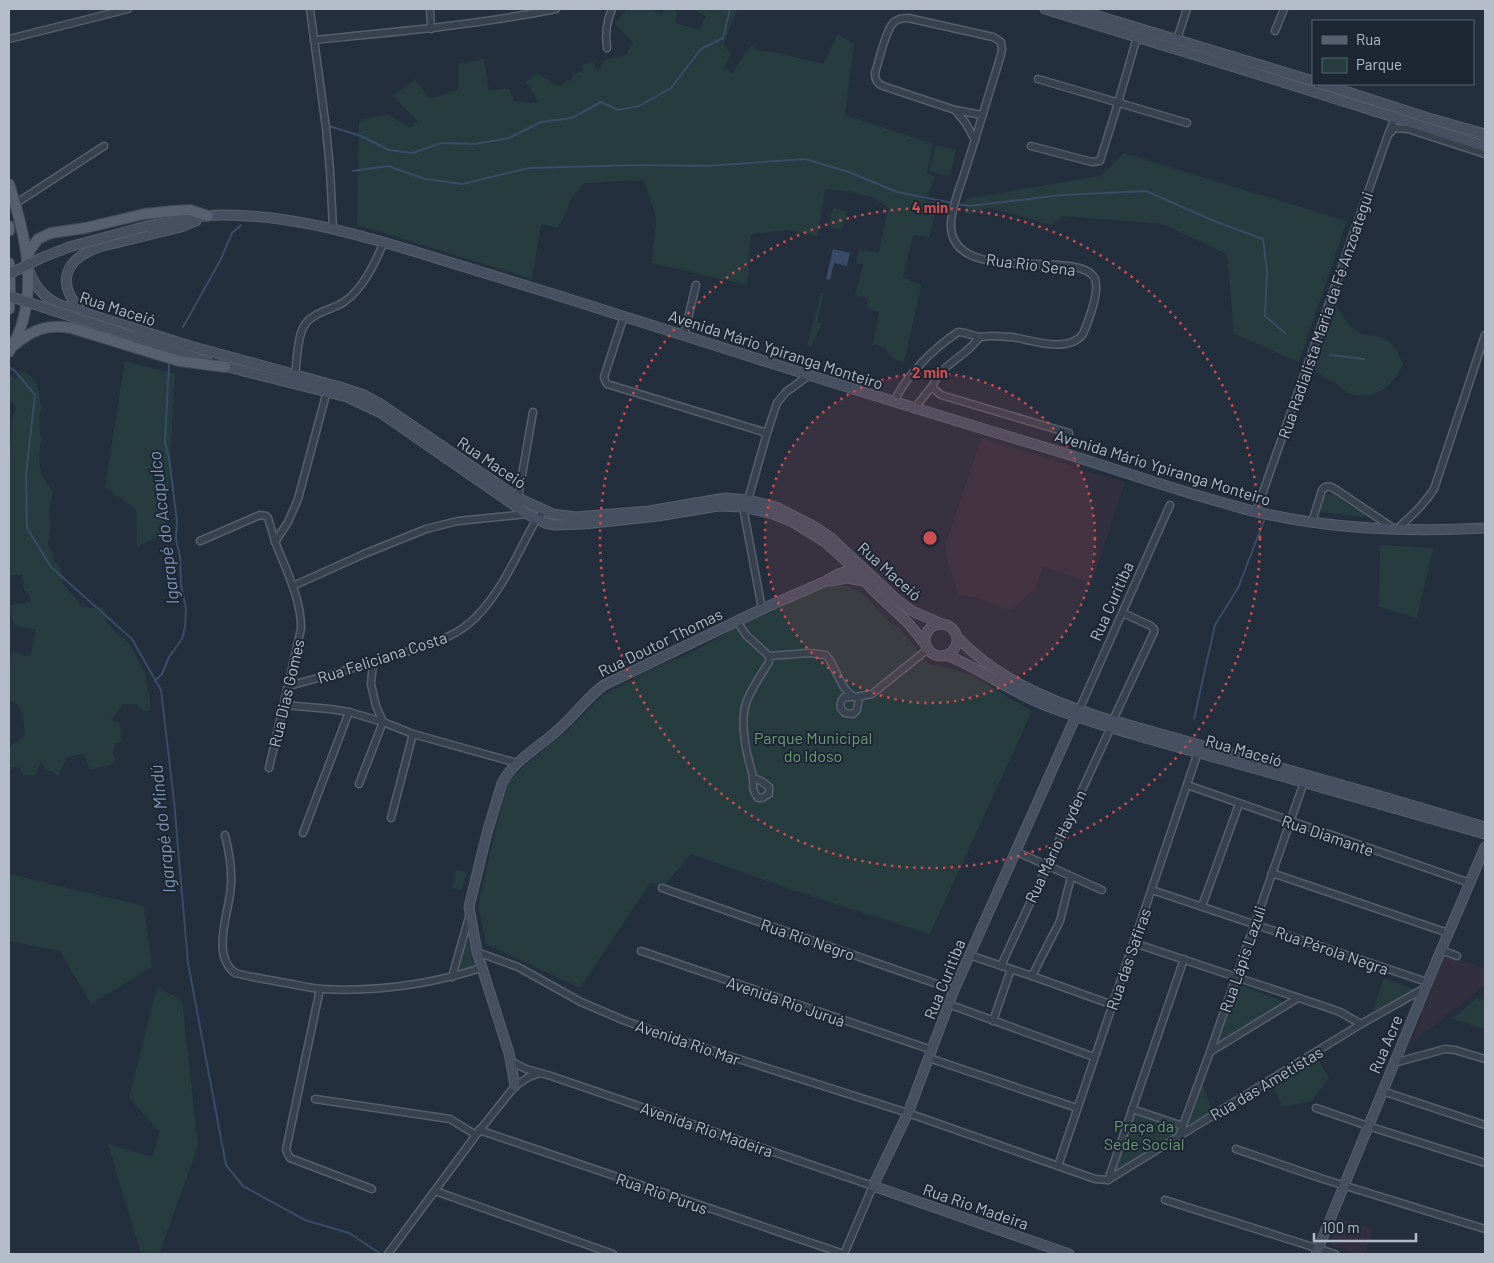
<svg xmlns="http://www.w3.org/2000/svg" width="1494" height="1263" font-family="Barlow,sans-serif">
<rect width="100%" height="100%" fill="#242f3e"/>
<g fill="#32303f">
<polygon points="981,438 1073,466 1073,468 1125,482 1092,583 1043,567 1034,592 1028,595 1016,607 1010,609 1002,608 978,598 959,595 946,556 946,544"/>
<polygon points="1445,954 1485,969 1485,985 1409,1045 1422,1015 1418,1013"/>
<polygon points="1339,1218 1373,1229 1365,1254 1359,1254 1330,1245"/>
</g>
<g fill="#263c3f">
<polygon points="627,9 650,9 661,15 665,9 673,9 677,12 675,23 699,30 706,16 693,9 737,9 724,44 731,54 724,67 732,73 751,45 758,50 778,53 823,64 838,34 854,44 845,115 933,144 927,173 935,177 929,193 923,200 938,202 929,238 913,235 903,278 921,285 906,354 903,362 892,358 885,348 873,343 879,312 866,308 868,298 855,295 863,265 856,263 859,249 879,253 888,208 874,198 852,192 825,189 818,236 787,230 751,234 747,285 652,263 656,218 644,180 584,183 570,201 566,213 558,228 541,224 532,279 357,225 359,121 388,114 410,128 417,121 393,96 415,79 430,99 458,89 458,64 484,59 489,91 509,88 514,101 538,103 534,94 526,83 536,73 560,87 566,81 572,80 573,74 583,71 582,65 594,62 597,72 605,60 626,55 633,43 615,23"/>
<polygon points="936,145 956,150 950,176 929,171"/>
<polygon points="1124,153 1347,221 1299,362 1234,334 1227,254 1163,224 1062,216 1051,225 991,208 966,214 965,199 1100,176"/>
<polygon points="833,208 847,211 842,230 828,226"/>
<path d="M821 292 824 293 817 322 821 323C820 327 819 331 817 334 815 340 813 340 811 347L807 346Z"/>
<path d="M1336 305C1342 314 1347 325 1355 330 1361 334 1367 335 1374 336 1391 337 1397 350 1403 364 1394 387 1371 403 1346 392 1341 389 1338 385 1334 382 1328 378 1333 382 1326 379 1322 377 1318 372 1314 369Z"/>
<polygon points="125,361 175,374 166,533 137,547 136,509 105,487"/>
<path d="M22 372H25L36 382 39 393 41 408 39 421 41 441 39 460 41 474 53 493 49 508 50 527 48 546 53 553V560L60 567 63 584 74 596 80 605 91 608 103 607 107 622 118 635 125 638 133 650 145 673 150 699V710L144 711 136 704H123L111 720 119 723 122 735 121 742 114 743 115 748 113 753 116 761 110 765 90 769 84 753 75 756 67 757 58 776 53 772 45 770 41 762 36 775H23L20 768 14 767 9 771V748L24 736C25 725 24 701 9 701V660L13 652 28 656 31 655 36 630 14 625 10 605 29 602 31 600 28 592 24 590 22 574 9 576V461L13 417 16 407 9 398V377L10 375 15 379Z"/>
<polygon points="1327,494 1334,494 1350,506 1364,513 1366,515 1363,517 1319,512 1322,498"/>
<polygon points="1380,545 1433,548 1417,618 1379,607"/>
<polygon points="828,584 848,586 864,595 885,618 902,631 929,664 950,668 973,676 1032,711 930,934 804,894 691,854 662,888 651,882 580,988 486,944 478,906 501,806 508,782 532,759 566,732 603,695 648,671 700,648 773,606"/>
<polygon points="456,870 466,872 462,890 452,888"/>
<polygon points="9,874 144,906 152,967 91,1004 60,951 9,941"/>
<polygon points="468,940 474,966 457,971 464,941"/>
<polygon points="1384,978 1416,990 1373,1011"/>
<polygon points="1235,983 1285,1002 1284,1004 1219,1044 1216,1043"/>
<polygon points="157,987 182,1000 198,1146 159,1254 141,1254 108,1144 153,1157 159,1131 129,1098"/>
<polygon points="1477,998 1485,1001 1485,1029 1452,1019"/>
<polygon points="1317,1058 1329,1078 1312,1101 1282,1107 1273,1084"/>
<polygon points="1201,1081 1212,1111 1189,1124 1187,1121"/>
<polygon points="1133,1113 1179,1128 1176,1135 1112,1174"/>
</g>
<polygon fill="#394c67" points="833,249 850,253 847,266 834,263 830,280 826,279"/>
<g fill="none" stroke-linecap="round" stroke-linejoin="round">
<g stroke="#394c67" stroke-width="2">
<polyline points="329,126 361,136 389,150 413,153 441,143 475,144 509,138 541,122 572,118 601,102 618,110 639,106 671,88 701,49 723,38 730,9"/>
<polyline points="353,171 388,166 425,179 462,184 529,168 640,165 706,166 805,159 849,172 897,192 953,203"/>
<polyline points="957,204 969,206 1062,195 1146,191 1214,221 1263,239 1267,271 1265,316 1285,333"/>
<polyline points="183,327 220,261 232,233 241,225"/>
<polyline points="1330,355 1364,359"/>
<polyline points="9,367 15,371 35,395 26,474 27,528 51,567 132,639 161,690 174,801 188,963 226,1165 243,1186 305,1220 349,1233 381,1254"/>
<polyline points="155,681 162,674 169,657 182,639 185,627 186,609 181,585 180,556 176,539 177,521 169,458 165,443 169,364"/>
<polyline points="1194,719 1215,625 1238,588 1265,518"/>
</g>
<defs>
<g id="street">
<polyline points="310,9 326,128 330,170 333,228"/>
<polyline points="430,9 431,29"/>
<polyline points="1275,31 1284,9"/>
<polyline points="9,39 128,9"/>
<polyline points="1177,39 1187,9"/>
<path d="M314 40C395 32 476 25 556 9"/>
<path d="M607 48C605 34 606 22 612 9"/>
<polyline points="1038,79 1187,123"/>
<polyline points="955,110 965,122 975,140"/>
<polyline points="1390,133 1395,128 1408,129 1485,154"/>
<polyline points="1031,146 1092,162 1100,161 1118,103 1137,37"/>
<polyline points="15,204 104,146"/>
<polyline points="624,316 604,377 605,380 607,384 767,433"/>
<polyline points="684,335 696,285"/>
<path d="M980 337C975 342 971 348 965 352 954 362 938 370 933 385L934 389 941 395 1069 433"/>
<path d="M295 375C297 361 297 338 304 326 312 312 332 310 344 302 363 289 375 263 384 242"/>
<path d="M894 402C907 374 933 349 958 332 968 332 973 337 981 337 984 337 988 336 992 336 999 336 1005 337 1012 337 1032 340 1068 354 1083 334 1088 322 1100 291 1095 279 1081 247 956 287 951 228 950 210 961 185 966 168 978 131 989 93 1001 55L1002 49 1001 42 993 37 908 18C902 18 897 19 893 23 885 32 879 61 875 73 875 80 877 83 883 86L955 110 982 115"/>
<polyline points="914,409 933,385"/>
<polyline points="518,498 533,412"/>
<polyline points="748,500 767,433 777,403 786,392 808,376"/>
<polyline points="743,507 762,609"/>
<polyline points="1256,512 1388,135 1395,118"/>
<path d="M1312 522 1322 490C1327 484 1332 487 1338 491L1396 530C1410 517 1423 506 1434 489L1485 335"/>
<path d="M200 541 260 515 266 516 268 518C271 527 273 536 276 544 286 569 302 602 301 629L269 768"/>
<polyline points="275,542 288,522 298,499 327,391"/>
<polyline points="293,586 364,554 426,529 458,521 527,514"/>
<path d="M737 621 746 635 769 656 809 653 826 655C837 667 840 691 855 697L872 694 928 649"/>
<path d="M289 686C328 675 367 665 406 652 432 643 457 637 476 617 503 590 518 552 536 520L544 511"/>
<path d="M853 697H844C839 704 839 708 845 713L853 714 857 710 859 698"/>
<polyline points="284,705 330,709 349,712 383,722 413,734 517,763"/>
<polyline points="1079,710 1170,505"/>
<polyline points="1113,720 1154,632 1154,629 1151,626 1123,613"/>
<path d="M753 778 761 781 769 787V794L762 798H758C750 788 755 783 752 772 746 752 740 723 746 703 751 689 761 675 769 662V656"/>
<polyline points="359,784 383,722 376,706 371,684 373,663"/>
<polyline points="1187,785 1470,883"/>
<polyline points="391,818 413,734"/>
<polyline points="303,833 349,712"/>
<path d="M225 835C229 851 232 868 231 885 230 911 210 954 235 973 250 977 265 979 280 982 294 984 308 988 322 989 377 992 428 985 481 968"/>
<polyline points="1015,851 1102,890"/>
<polyline points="1272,873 1448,933"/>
<polyline points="662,888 954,990"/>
<polyline points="1152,890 1427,982"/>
<polyline points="1202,906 1239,804"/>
<polyline points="1134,943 1329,1008 1340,1012 1361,1024"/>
<polyline points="1441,950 1457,956"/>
<polyline points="641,951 932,1050"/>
<polyline points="477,952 518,967 581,1002 623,1020 673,1038 908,1113 1095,1179 1108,1180"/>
<polyline points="969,955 1032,976 1113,1005"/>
<polyline points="1001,966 1111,727"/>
<polyline points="1032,976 1060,921 1071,877"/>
<polyline points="452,977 469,917"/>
<polyline points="320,989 286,1150 290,1158 372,1189"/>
<polyline points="948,1004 1094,1057"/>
<polyline points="993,1021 1011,969"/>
<polyline points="1210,1052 1298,998"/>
<polyline points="929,1058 1077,1108"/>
<polyline points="512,1062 526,1069 551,1076 873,1186 844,1254"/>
<polyline points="1394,1063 1445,1049 1455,1050 1485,1059"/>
<polyline points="1382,1091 1485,1125"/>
<polyline points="315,1099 450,1119 476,1135"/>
<polyline points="1316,1108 1368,1126 1485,1163"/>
<polyline points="1132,1109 1183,1126"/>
<polyline points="479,1130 844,1254"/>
<polyline points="1179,1136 1210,1052 1304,782"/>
<polyline points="1236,1149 1320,1178 1485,1229"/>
<polyline points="1058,1166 1198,752"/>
<polyline points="1108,1180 1361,1024 1425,988"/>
<polyline points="1108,1180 1184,959"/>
<polyline points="435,1191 613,1254"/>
<polyline points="1165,1200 1335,1254"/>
<polyline points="388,1254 476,1135 515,1086 529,1077 540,1073"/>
</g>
<g id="secondary">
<polyline points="1045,9 1257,74 1485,146"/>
<polyline points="1075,9 1313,81"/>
<polyline points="1323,84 1425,117 1485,134"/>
<path d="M147 226C172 221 197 215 222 215 288 215 350 232 413 251 460 265 506 280 553 294 714 345 875 397 1037 445 1098 463 1157 484 1217 501 1235 506 1253 512 1271 515 1342 530 1413 532 1485 528"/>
<path d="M29 271C35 287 44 298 60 305L190 346 340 387 364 395 379 403 518 498 553 514 576 517 649 511 725 498 748 500 776 507 815 527 830 537 897 600 912 611 942 624"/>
<path d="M82 312C56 284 63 260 99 247L181 227 196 221"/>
<polyline points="134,337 208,362"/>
<polyline points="220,365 347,397 381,413 527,514 545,523 555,525 584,524 658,516 718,506 743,507 773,514 791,521 825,542 848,563 875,592 909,624 926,645"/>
<polyline points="831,581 847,578 864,581"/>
<circle cx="941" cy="640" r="16"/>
<path d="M957 637C995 677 1045 699 1097 716L1377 795 1485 827"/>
<path d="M946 655C981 668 1011 693 1047 706 1111 730 1179 747 1246 766 1326 788 1405 812 1485 834"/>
<path d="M515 1086 509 1053 477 952 469 907 487 833 502 783C515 758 544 745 563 725 577 712 588 697 604 685L762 609 826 581C836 575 845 569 858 571"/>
<polyline points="1069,1254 873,1186 908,1113 954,990 1076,716"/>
<polyline points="1316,1254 1425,988 1485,847"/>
</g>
<g id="primary">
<path d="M9 184C27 238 41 301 9 352"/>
<polyline points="9,226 9,231"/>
<polyline points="27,257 30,250 38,239 51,233 85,228 144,214 173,211 190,210 208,216"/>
<polyline points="9,263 10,288 9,309"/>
<path d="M13 346C32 330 46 324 71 328L179 361 225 367"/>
</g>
</defs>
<use href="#street" stroke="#565f6c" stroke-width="9"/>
<use href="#secondary" stroke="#565f6c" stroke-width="11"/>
<use href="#primary" stroke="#414a57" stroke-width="12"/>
<use href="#street" stroke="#38414e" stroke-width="6"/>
<use href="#secondary" stroke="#465061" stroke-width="9"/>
<use href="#primary" stroke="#56606e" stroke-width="10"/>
<defs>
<g id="secondary-bridge">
<polyline points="9,274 41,258 69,247 147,226"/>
<polyline points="9,296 134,337"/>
</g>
</defs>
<use href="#secondary-bridge" stroke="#565f6c" stroke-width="11" stroke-linecap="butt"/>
<use href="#secondary-bridge" stroke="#465061" stroke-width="9"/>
</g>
<circle cx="930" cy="538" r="165" fill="#ce4d50" fill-opacity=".12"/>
<g fill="none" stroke="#ce4d50" stroke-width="2.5" stroke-dasharray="2.5 5">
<circle cx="930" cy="538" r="165"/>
<circle cx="930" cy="538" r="330"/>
</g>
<g text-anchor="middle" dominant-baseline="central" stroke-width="4" stroke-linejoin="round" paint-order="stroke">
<g font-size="16" fill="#b4bcc9" stroke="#1d2633">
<text transform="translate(1031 264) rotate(7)">Rua Rio Sena</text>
<text transform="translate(118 308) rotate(18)">Rua Maceió</text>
<text transform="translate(1325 315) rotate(-71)">Rua Radialista Maria da Fé Anzoategui</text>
<text transform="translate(776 349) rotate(18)">Avenida Mário Ypiranga Monteiro</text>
<text transform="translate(492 462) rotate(34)">Rua Maceió</text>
<text transform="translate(1163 467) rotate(17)">Avenida Mário Ypiranga Monteiro</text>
<text transform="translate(890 571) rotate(42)">Rua Maceió</text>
<text transform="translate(1111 601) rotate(-66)">Rua Curitiba</text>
<text transform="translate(660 642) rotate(-26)">Rua Doutor Thomas</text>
<text transform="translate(382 657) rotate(-18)">Rua Feliciana Costa</text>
<text transform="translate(286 693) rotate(-77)">Rua Dias Gomes</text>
<text transform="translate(1244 750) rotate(16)">Rua Maceió</text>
<text transform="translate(1328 835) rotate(19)">Rua Diamante</text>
<text transform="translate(1055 846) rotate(-65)">Rua Mário Hayden</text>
<text transform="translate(808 939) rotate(19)">Rua Rio Negro</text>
<text transform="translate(1332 950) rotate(19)">Rua Pérola Negra</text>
<text transform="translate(1128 959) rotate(-71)">Rua das Safiras</text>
<text transform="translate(1242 959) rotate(-71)">Rua Lápis Lazuli</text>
<text transform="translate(944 979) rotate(-68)">Rua Curitiba</text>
<text transform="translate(786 1001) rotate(19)">Avenida Rio Juruá</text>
<text transform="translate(688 1042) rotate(19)">Avenida Rio Mar</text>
<text transform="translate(1385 1044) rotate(-67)">Rua Acre</text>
<text transform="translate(1266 1083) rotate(-31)">Rua das Ametistas</text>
<text transform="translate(707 1129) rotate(19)">Avenida Rio Madeira</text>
<text transform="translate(662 1193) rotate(19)">Rua Rio Purus</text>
<text transform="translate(976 1206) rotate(19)">Rua Rio Madeira</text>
</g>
<g font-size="16" fill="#6b9a76" stroke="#1d2633">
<text x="813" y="737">Parque Municipal<tspan x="813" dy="18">do Idoso</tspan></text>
<text x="1144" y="1125">Praça da<tspan x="1144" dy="18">Sede Social</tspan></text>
</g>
<g font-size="18" font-style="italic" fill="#7c92b1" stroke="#1d2633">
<text transform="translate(163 528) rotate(-97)">Igarapé do Acapulco</text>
<text transform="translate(162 829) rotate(-96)">Igarapé do Mindú</text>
</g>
</g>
<circle cx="930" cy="538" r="8" fill="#ce4d50" stroke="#1d2633" stroke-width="2.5"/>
<g font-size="15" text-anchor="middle" font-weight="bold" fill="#ce4d50" stroke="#1d2633" stroke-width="4" stroke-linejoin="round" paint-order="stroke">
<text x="930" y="213">4 min</text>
<text x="930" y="378">2 min</text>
</g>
<rect width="1494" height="1263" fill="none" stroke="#b4bcc9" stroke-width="20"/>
<rect x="1312" y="20" width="162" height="65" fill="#1d2633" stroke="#59626f"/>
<rect x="1322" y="36" width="25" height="8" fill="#56606e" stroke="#59626f"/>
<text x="1356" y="45" font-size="15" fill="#b4bcc9">Rua</text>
<rect x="1322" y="58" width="25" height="15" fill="#263c3f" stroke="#59626f"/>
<text x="1356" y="70" font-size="15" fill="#b4bcc9">Parque</text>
<path d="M1314 1233v8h102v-8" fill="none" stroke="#b4bcc9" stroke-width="2.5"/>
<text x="1322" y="1233" font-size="15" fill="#b4bcc9" stroke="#1d2633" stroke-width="4" paint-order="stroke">100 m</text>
</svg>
